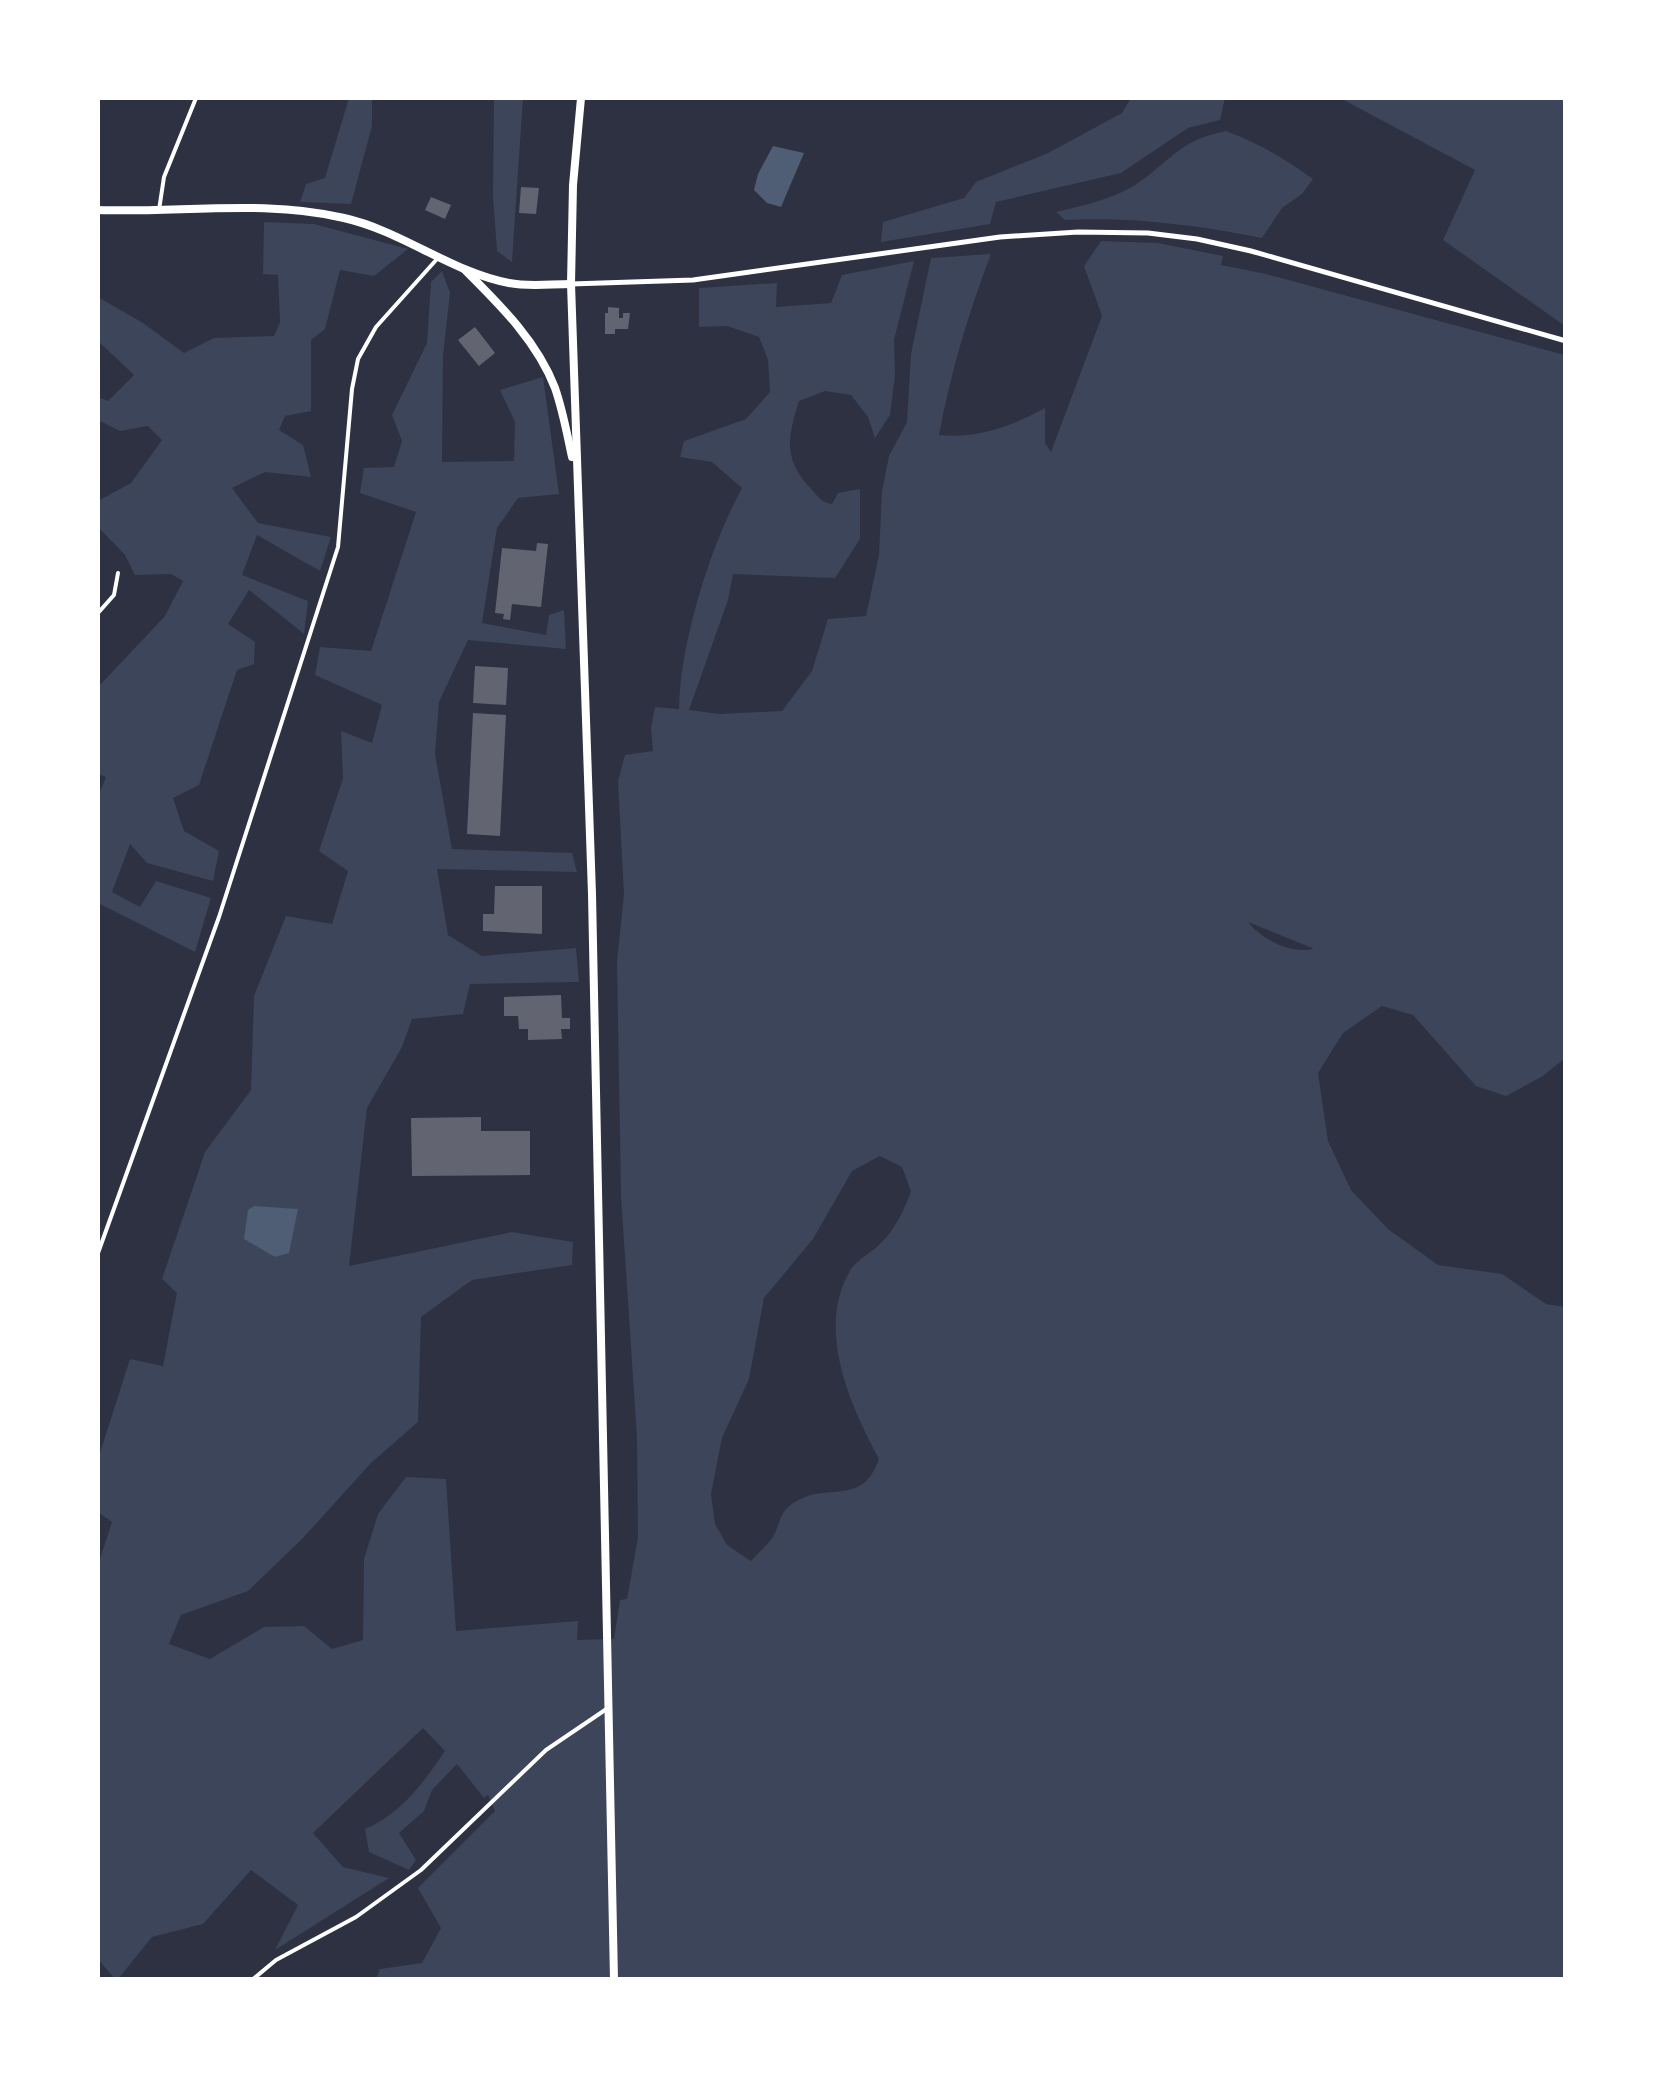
<svg xmlns="http://www.w3.org/2000/svg" width="1663" height="2077" font-family="Merriweather,serif">
<rect width="100%" height="100%" fill="#2d3142"/>
<g fill="#3c4559" fill-rule="evenodd">
<polygon points="349,98 372,98 372,126 351,204 300,202 306,184 325,178"/>
<polygon points="494,98 523,98 512,262 497,251 493,196"/>
<polygon points="1131,98 1225,98 1220,120 1188,128 1121,173 996,202 990,224 881,242 883,222 964,198 976,182 1048,153 1122,113"/>
<polygon points="1340,98 1565,98 1565,326 1443,240 1475,170"/>
<path d="M1226 131C1259 143 1285 159 1313 179L1302 194 1282 208 1262 238C1196 225 1132 217 1065 220L1056 212C1081 206 1109 200 1132 187 1170 163 1176 141 1226 131Z"/>
<polygon points="264,222 314,224 408,249 374,276 340,270 325,329 311,340 311,411 285,416 279,430 303,445 311,477 265,472 232,488 258,523 331,537 320,571 257,535 242,575 308,601 304,634 249,590 228,624 255,642 254,664 237,670 199,785 173,798 184,831 219,851 213,881 147,863 130,844 112,892 140,907 156,881 211,898 195,952 98,903 98,796 106,777 98,774 99,686 165,616 183,581 171,574 135,575 125,555 98,527 98,501 131,483 162,440 148,426 120,431 98,420 98,397 108,401 134,375 98,341 98,297 143,323 184,353 214,338 274,336 280,322 278,275 263,274"/>
<path d="M1101 241 1158 243 1223 256 1221 265 1266 274 1565 355V1058L1543 1076 1506 1096 1476 1086 1413 1015 1382 1006 1343 1033 1318 1073 1328 1141 1351 1190 1388 1229 1438 1265 1502 1274 1546 1304 1565 1307V1979H376L380 1969 422 1963 441 1928 418 1888 495 1811 488 1795 484 1798 457 1764 432 1790 424 1811 399 1833 416 1860 409 1870 369 1852 365 1829C402 1813 423 1783 445 1751L423 1728 313 1833 343 1867 389 1878 275 1950 298 1905 251 1870 203 1924 152 1937 118 1979H115L98 1959V1565L112 1522 98 1512V1459L130 1359 163 1366 177 1293 162 1279 205 1152 251 1090 254 996 286 916 332 924 348 871 319 851 343 778 341 731 372 743 382 705 315 675 320 647 371 651 416 512 360 493 364 468 394 467 402 441 392 415 427 343 431 282 442 271 450 293 443 356 442 462 514 461 515 422 500 390 543 377 559 494 518 498 497 528 482 623 546 635 549 615 564 610 566 649 468 640 439 702 435 754 452 849 572 853 577 872 437 869 448 935 482 956 576 948 579 982 470 984 463 1014 412 1019 402 1047 367 1108 349 1266 512 1232 573 1242 572 1265 472 1280 421 1317 418 1422 371 1463 303 1538 248 1591 181 1615 169 1644 210 1659 264 1627 304 1626 332 1649 363 1640 364 1559 378 1514 406 1477 446 1479 456 1631 578 1621 577 1640 614 1639 620 1600 627 1599 638 1537 637 1438 621 1196 617 962 624 894 618 781 625 755 653 751 651 728 655 707 679 709C680 642 710 547 742 488L712 462 680 457 684 441 746 419 770 392 768 360 759 337 727 326 699 327V288L777 283 776 307 831 303 842 275 914 261 894 340 895 375 890 415 875 438 868 417 851 395 825 391 799 401C787 440 783 460 813 491 820 499 822 502 832 504L838 493 860 489V539L835 578 733 574 728 600 689 710 720 714 782 711 812 671 828 619 866 616 879 555 882 491 889 456 907 422 911 354 931 258 991 254C968 314 951 372 939 435 977 439 1012 426 1045 408V443L1051 452 1102 316 1084 266ZM1248 922 1312 948 1313 949C1289 954 1262 939 1248 922ZM880 1156 902 1167 911 1191C904 1211 895 1229 880 1244 871 1253 858 1259 851 1269 815 1328 850 1405 879 1459 860 1512 823 1476 787 1508 780 1515 778 1528 773 1537 767 1545 758 1553 751 1561L727 1545 715 1524 711 1494 722 1438 749 1379 764 1298 813 1239 852 1171Z"/>
</g>
<g fill="#4f5d75">
<polygon points="773,146 804,153 781,207 767,203 754,190 758,174"/>
<polygon points="254,1206 298,1209 289,1253 275,1257 244,1239 248,1210"/>
</g>
<g fill="#626471">
<polygon points="521,187 539,188 536,214 519,213"/>
<polygon points="431,197 451,205 445,219 425,210"/>
<polygon points="608,307 619,308 619,318 623,318 623,313 630,313 628,329 615,329 615,334 605,334 605,313 608,313"/>
<polygon points="475,327 495,353 479,366 458,340"/>
<polygon points="537,543 548,544 541,607 512,604 510,620 503,619 504,614 495,613 502,548 536,551"/>
<polygon points="475,666 508,668 506,705 473,703"/>
<polygon points="473,713 506,715 500,836 467,834"/>
<polygon points="495,886 542,886 542,934 483,931 483,914 494,914"/>
<polygon points="561,995 562,1018 570,1018 570,1029 561,1029 562,1039 528,1040 528,1029 519,1029 518,1016 504,1016 504,997"/>
<polygon points="481,1117 481,1131 530,1131 530,1175 412,1176 411,1118"/>
</g>
<g fill="none" stroke-linecap="round" stroke-linejoin="round">
<g stroke="#fff" stroke-width="4">
<polyline points="159,210 164,177 196,98"/>
<polyline points="98,613 114,595 118,573"/>
<polyline points="98,1253 219,917 338,547 352,389 358,359 376,327 437,259"/>
<polyline points="252,1980 276,1960 356,1917 421,1870 546,1750 608,1708"/>
</g>
<polyline stroke="#fff" stroke-width="5" points="571,284 693,280 1000,237 1078,232 1148,233 1197,239 1251,251 1566,341"/>
<g stroke="#fff" stroke-width="8">
<polyline points="581,98 573,185 571,284 592,894 614,1980"/>
<path d="M98 210C177 213 267 199 344 218 402 231 451 272 509 283 529 287 550 284 571 284"/>
<path d="M465 270C500 305 537 341 555 388 563 411 567 434 572 457"/>
</g>
</g>
<rect width="1663" height="2077" fill="none" stroke="#ffffff" stroke-width="200"/>
</svg>
